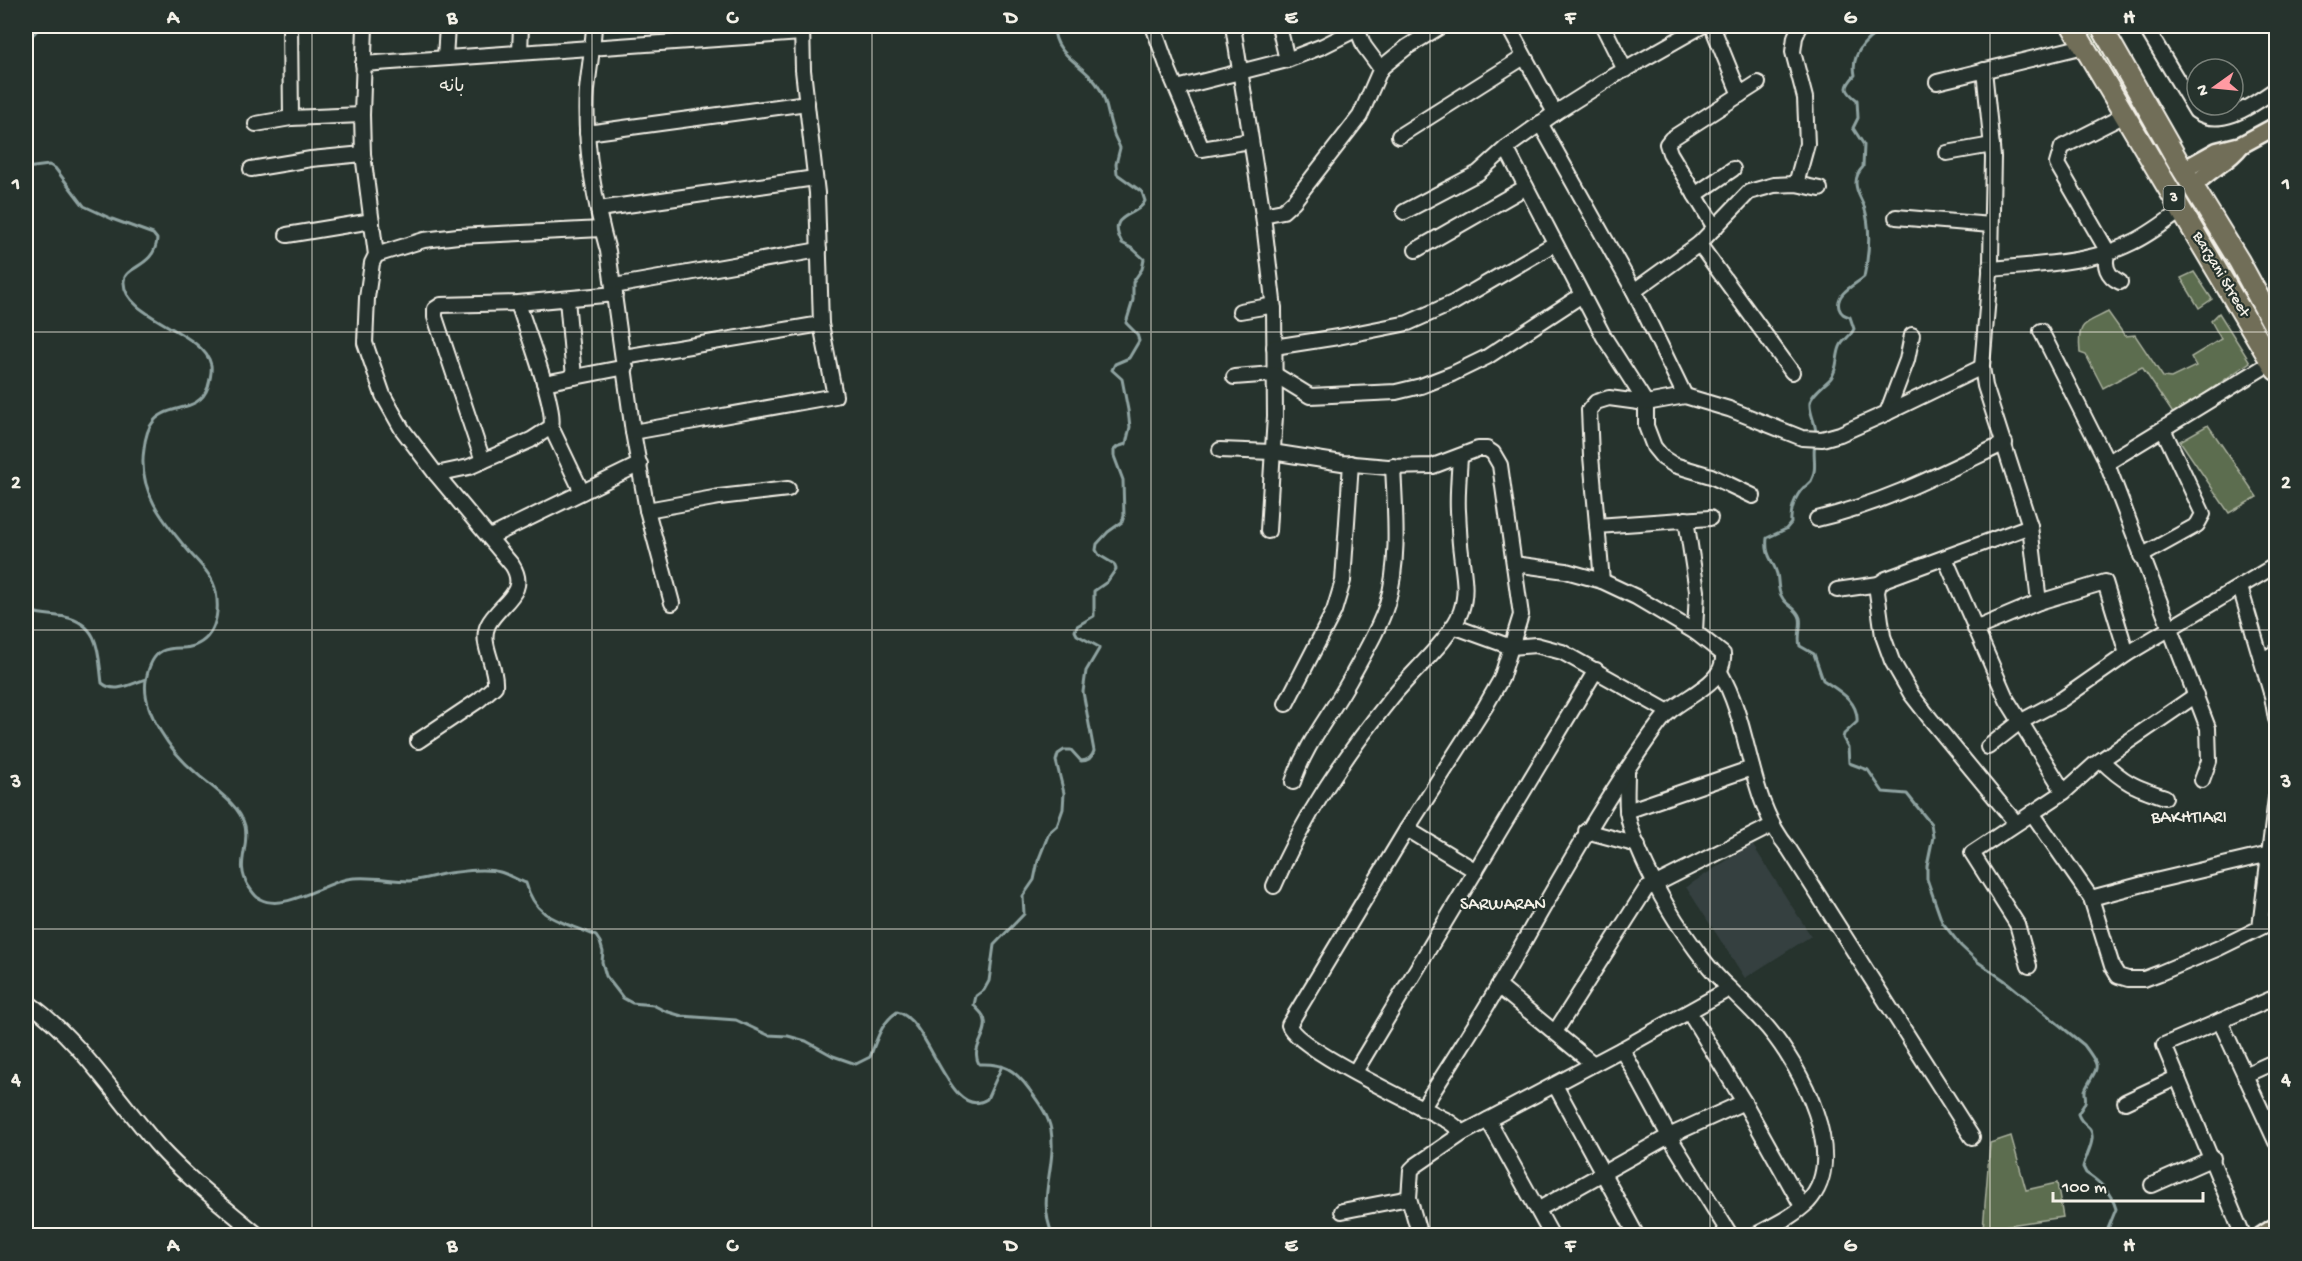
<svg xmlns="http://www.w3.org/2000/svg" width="2302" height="1261" font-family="'Gochi Hand','Playpen Sans Arabic',sans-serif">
<rect width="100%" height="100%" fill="#26332d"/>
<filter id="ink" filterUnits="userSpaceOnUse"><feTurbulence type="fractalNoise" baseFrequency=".0167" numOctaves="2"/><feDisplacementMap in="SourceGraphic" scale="12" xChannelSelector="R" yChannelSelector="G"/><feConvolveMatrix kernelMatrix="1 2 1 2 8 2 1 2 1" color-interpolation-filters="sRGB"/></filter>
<g filter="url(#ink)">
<polygon fill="#354040" points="1752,844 1811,936 1745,978 1686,887"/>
<g fill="#5c6d4f" stroke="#a8af9c" stroke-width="1.5">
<polygon points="2084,26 2091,26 2133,101 2138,110 2137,112 2135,111"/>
<polygon points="2194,272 2212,299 2199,308 2181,278"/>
<path d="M2108 312 2125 336 2135 335 2163 377 2171 378 2196 366 2191 357 2221 339 2211 321 2219 313 2250 362 2174 415 2142 367 2103 388 2086 355 2080 353C2077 323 2083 325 2108 312Z"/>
<polygon points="2208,425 2257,497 2229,513 2180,441"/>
<polygon points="2011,1136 2026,1190 2057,1183 2063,1217 1983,1229 1990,1143"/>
</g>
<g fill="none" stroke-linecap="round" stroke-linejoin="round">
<g stroke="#8fa3a1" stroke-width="3">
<polyline points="26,42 41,26"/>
<path d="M26 168 49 165 55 168 84 206 112 219 153 234 157 239C155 267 125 266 124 281 122 317 205 332 211 365 212 372 210 380 208 387 199 414 167 403 153 422 147 429 145 440 144 449 137 492 165 523 191 554 201 565 213 576 216 592 220 614 215 641 190 647 181 649 171 647 162 651 152 656 148 669 146 680 141 711 172 753 195 772 211 787 239 803 245 826 250 848 234 864 249 887 252 891 255 897 260 899 284 912 323 884 347 879 368 875 389 881 409 881 423 880 436 875 449 873 464 871 485 868 500 872 507 874 518 880 526 883 536 922 565 921 596 936L600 942 603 952 602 962 606 976 623 998 632 1003 653 1005 665 1011 682 1016 736 1020 768 1035 788 1036 806 1041 833 1056 856 1064 870 1057C877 1039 881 1023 897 1012 930 1018 949 1124 987 1099L1002 1066"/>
<path d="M1816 436C1817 424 1809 414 1810 403 1811 394 1825 385 1831 378 1838 369 1836 357 1840 347 1843 339 1850 338 1854 329L1850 317C1844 315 1841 314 1839 308 1835 293 1855 285 1864 277 1869 255 1871 228 1864 206 1861 198 1856 192 1856 183 1856 176 1858 172 1863 167L1864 145 1853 128 1858 118 1857 100C1844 90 1844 87 1855 75 1850 52 1870 34 1890 26"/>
<path d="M1815 442C1812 454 1818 469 1811 481 1811 481 1805 487 1804 487 1795 496 1790 510 1791 523L1786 529 1767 538C1765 557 1773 559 1777 574 1779 581 1777 590 1782 597 1786 606 1797 607 1800 618 1802 627 1797 636 1800 646L1814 654 1823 680C1838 690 1859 701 1857 722L1844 734 1843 738 1848 747 1849 763 1868 770 1883 792 1907 794 1931 824 1933 837 1927 866V879L1942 922 1961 946 1978 962 2004 980 2084 1045C2102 1069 2098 1065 2086 1088 2083 1093 2087 1096 2085 1102 2084 1106 2080 1110 2078 1114 2081 1123 2085 1123 2090 1129 2097 1139 2085 1157 2083 1167L2086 1173C2100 1182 2111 1192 2116 1209L2105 1236"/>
<path d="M26 599 32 612C42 615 54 615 65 617 101 625 98 654 102 683 115 694 131 684 146 679"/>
<path d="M1053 1236C1036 1197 1057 1169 1051 1130 1048 1114 1038 1102 1029 1089 1014 1069 1004 1063 979 1064 970 1048 988 1036 985 1021 984 1013 978 1011 974 1005L976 996 984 990 989 981 994 945 1024 914 1023 896 1034 880 1038 861 1049 833 1057 826 1063 809 1064 793 1056 761 1058 754 1064 750H1071L1081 761C1088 761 1092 758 1094 751L1083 692 1086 671 1099 649V647L1077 635 1075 631 1077 626 1094 616V591L1107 582 1116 569 1114 564 1099 555 1096 550 1097 544 1108 532 1122 522 1124 516 1123 480 1114 456V450L1117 447 1126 444 1130 427 1128 410 1122 379 1112 370 1115 364 1129 358 1139 341 1137 334 1126 323 1133 300V282L1142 269 1144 259 1133 249 1122 243C1105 212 1138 218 1145 201L1142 192 1117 174 1116 164 1120 148C1118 142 1114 137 1113 131 1107 115 1107 97 1096 83 1081 63 1053 54 1054 26"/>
</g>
<defs>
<g id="minor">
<polyline points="290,26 291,118"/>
<polyline points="365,26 362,115 363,154 376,255 372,263 367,298 365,343 383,395 402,429 436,474"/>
<path d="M594 26C593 47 589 69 587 90 584 144 594 200 608 251L633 432 647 510 672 603"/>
<polyline points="1153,26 1169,71 1202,149 1250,141"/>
<polyline points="1233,26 1263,215 1274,309"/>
<polyline points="1279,26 1287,60"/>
<polyline points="1356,26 1364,46 1381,69"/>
<polyline points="1508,26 1555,113"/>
<polyline points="1603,26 1625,70"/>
<polyline points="1712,26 1740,95"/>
<path d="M2145 26 2196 111C2221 130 2255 103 2276 89"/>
<polyline points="520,52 521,26"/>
<polyline points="445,58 447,26"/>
<polyline points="363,64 802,33"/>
<polyline points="1984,70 1993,157 1991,261 1982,367 1985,386 2030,526 2039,602"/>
<polyline points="1937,82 2084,46"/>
<polyline points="1177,88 1287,60 1323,46 1357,29"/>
<polyline points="1540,123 1634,291 1685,396"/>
<polyline points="256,124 291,118 362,115"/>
<polyline points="587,133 807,103"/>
<polyline points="1399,136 1524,57"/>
<polyline points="1506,148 1604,337 1646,403 1646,426 1654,447 1663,458 1674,465 1711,476 1753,496"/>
<polyline points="1947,153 1992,145"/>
<polyline points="251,169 311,159 363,154"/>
<polyline points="1796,184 1807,144 1805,98 1793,52 1795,37 1800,26"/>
<polyline points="1695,195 1733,169"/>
<polyline points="599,209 815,178"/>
<polyline points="1404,212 1478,173 1506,148 1555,113 1612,77 1702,26"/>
<polyline points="1263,215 1283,211 1294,201 1360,116 1381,68 1407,47 1441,26"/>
<polyline points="1896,217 1991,225"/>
<polyline points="1715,228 1670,153 1667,144 1671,139 1758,83"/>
<polyline points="287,235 372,221"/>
<polyline points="1699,244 1792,372"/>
<polyline points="1416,250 1526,187"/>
<polyline points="376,255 424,240 458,236 602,229"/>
<path d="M1990 269C2034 265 2092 263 2131 243 2149 235 2165 222 2182 210"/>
<path d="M2120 282C2107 276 2103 265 2108 252L2057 164 2062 147 2125 115"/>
<polyline points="614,286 819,250"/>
<polyline points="1634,291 1699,244 1749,192 1774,185 1796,184 1820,189"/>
<polyline points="567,299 574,377"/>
<polyline points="1240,311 1269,306 1274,309 1275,416 1268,531"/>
<polyline points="2041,331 2104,456 2208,728 2209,761 2202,780"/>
<polyline points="1274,347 1338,337 1408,323 1453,303 1554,244"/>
<polyline points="624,357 821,324"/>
<polyline points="1234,377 1274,374 1310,396 1396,392 1421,386 1452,374 1487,357 1582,295"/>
<polyline points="544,383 626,367"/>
<polyline points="1887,413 1907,360 1912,335"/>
<polyline points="551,427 582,492"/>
<polyline points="633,432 835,396 821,324 817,193 803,70 802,26"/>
<path d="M1220 450 1272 452 1342 463 1388 467 1433 466 1478 449H1487L1493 453 1500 465 1521 615 1501 679 1485 707 1407 829 1289 1025C1295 1048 1418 1105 1444 1119 1451 1122 1457 1128 1463 1133"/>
<polyline points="483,461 435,317 435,309 441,305 518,303 615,294"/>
<polyline points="2107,463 2272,362"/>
<polyline points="647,510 719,497 788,489"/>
<polyline points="1686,519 1697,591 1695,632"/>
<path d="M1817 519C1885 503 1942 473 2005 443"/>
<polyline points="1597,526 1710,518"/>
<polyline points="490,537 640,464"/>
<polyline points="2141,556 2197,525 2203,514 2163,429"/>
<polyline points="1945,558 2007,700 2064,792"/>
<polyline points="1602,581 1591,456 1589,410 1596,402 1609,398 1646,403 1685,396 1729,409 1802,438 1822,439 1840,434 1887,413 1982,367"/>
<polyline points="2240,587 2272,696 2276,719"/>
<polyline points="1837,590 1879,584"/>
<polyline points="1453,626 1511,647 1536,645 1562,652 1669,712"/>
<polyline points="1975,629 2039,602 2105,582 2127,654"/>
<polyline points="2262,661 2276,652"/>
<path d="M1720 672C1752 727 1747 799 1789 849L1972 1137"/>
<polyline points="1286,704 1334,611 1343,581 1351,463"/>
<path d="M418 741 479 700 495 686C497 666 479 644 488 625 499 603 530 593 512 565L436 474 469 467 531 440 551 427C557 407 525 327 518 303"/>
<polyline points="1988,747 2020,722 2061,700 2127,654 2276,565"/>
<path d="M2101 760C2124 783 2135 787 2165 797"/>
<path d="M1627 772C1627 784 1626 797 1627 809 1629 838 1660 896 1676 921 1692 945 1709 970 1730 989 1743 1002 1756 1014 1768 1028 1800 1066 1850 1157 1808 1202 1793 1217 1772 1226 1754 1236"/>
<path d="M1293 782C1306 742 1334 711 1353 674 1365 652 1380 627 1387 604 1400 561 1395 511 1393 466"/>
<polyline points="1627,811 1752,768"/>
<polyline points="2032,813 2091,898 2112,966 2118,976 2128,979 2144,979 2160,973 2219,948 2276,920"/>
<polyline points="2016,823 1932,721 1911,694 1892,661 1883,636 1877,592 1879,584 1886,579 2030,526"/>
<polyline points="1407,829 1476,871"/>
<polyline points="1586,831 1638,845"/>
<path d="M1274 886C1304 815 1344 757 1392 697 1411 673 1452 638 1461 611 1468 591 1463 573 1461 553 1459 539 1459 525 1458 511 1457 493 1459 475 1460 457"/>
<polyline points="2091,898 2151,882 2270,854"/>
<polyline points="2260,927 2276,798"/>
<polyline points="2029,966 2017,924 1972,853 2064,792 2094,765 2196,695"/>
<polyline points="1498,986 1592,1063"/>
<path d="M26 1001C80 1039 116 1098 159 1147 188 1179 225 1207 259 1236"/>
<polyline points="1689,1012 1744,1102 1802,1206"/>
<polyline points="2220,1021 2276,1142"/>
<polyline points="1555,1032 1646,889 1773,825"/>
<polyline points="1622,1049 1669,1136 1731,1236"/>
<polyline points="1355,1072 1596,670"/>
<polyline points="2245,1075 2276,1061"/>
<polyline points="1555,1085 1637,1236"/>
<polyline points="2125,1102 2178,1077"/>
<path d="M1422 1109C1448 1067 1475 1027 1499 985 1548 900 1594 815 1650 736 1656 728 1663 717 1670 711 1688 695 1726 682 1723 654L1695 632 1636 597 1602 581 1566 571 1514 564"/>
<polyline points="1488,1120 1552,1236"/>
<polyline points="2152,1185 2213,1158"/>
<polyline points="1539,1209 1669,1136 1744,1102"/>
<polyline points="1342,1211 1409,1198"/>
<polyline points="1420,1236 1409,1198 1411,1170 1415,1166 1463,1133 1622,1049 1729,989"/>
<polyline points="2243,1236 2164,1045 2276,997"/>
</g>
<g id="major">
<polyline points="2183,170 2217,151 2241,145 2276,126"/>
<path d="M2193 187C2208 169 2228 163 2241 145"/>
<polyline points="2261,1236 2276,1226"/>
</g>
<g id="highway">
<polyline points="2072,26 2276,370"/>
<polyline points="2101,26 2183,170 2239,261 2276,329"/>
</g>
</defs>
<use href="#minor" stroke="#f4f1e8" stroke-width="18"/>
<use href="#major" stroke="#f4f1e8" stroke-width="21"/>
<use href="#highway" stroke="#f4f1e8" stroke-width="24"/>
<use href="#minor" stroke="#26332d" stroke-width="14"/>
<use href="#major" stroke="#716e59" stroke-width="16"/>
<use href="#highway" stroke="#716e59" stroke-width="20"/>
</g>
</g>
<path fill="none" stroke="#f4f1e8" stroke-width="1.5" stroke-opacity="0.55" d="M312 26V1236M592 26V1236M872 26V1236M1151 26V1236M1430 26V1236M1710 26V1236M1990 26V1236M26 332H2276M26 630H2276M26 929H2276"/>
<g text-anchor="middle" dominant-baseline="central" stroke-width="4.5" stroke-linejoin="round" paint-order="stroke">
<rect fill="#26332d" stroke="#b6b8b0" stroke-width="1.5" x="2163.5" y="186" width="21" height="24" rx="4.5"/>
<g font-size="15" font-weight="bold" fill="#f4f1e8">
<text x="2174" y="198">3</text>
</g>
<g font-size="16" fill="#f4f1e8" stroke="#26332d">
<text transform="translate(2220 275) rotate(59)">Barzani Street</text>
</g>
<g font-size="18" fill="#f4f1e8" stroke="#26332d">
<text x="452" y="87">بانە</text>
<text x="2189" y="818">BAKHTIARI</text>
<text x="1503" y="905">SARWARAN</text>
</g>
</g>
<rect width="2302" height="1261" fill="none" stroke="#26332d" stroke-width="66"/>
<g transform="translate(2215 87) rotate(255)"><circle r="28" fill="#26332d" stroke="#787f78" stroke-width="1.5"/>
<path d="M0-4.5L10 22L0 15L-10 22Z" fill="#ff9aa2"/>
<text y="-9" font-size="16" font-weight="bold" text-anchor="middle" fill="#f4f1e8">N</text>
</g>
<path d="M2053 1192v9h150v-9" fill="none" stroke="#f4f1e8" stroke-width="3"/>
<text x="2062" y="1192" font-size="18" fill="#f4f1e8" stroke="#26332d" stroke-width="4.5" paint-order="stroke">100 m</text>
<rect x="33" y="33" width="2236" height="1195" fill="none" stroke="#f4f1e8" stroke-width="2"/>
<g font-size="20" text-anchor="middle" font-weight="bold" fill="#f4f1e8">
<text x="173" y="23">A</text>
<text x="452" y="23">B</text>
<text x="732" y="23">C</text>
<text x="1011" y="23">D</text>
<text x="1291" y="23">E</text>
<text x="1570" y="23">F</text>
<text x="1850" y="23">G</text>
<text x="2129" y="23">H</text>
<text x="16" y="189">1</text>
<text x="2286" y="189">1</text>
<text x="16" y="488">2</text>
<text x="2286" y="488">2</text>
<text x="16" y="787">3</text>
<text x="2286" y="787">3</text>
<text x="16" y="1085">4</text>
<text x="2286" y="1085">4</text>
<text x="173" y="1251">A</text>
<text x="452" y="1251">B</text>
<text x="732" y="1251">C</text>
<text x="1011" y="1251">D</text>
<text x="1291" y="1251">E</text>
<text x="1570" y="1251">F</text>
<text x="1850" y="1251">G</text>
<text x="2129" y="1251">H</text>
</g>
</svg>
